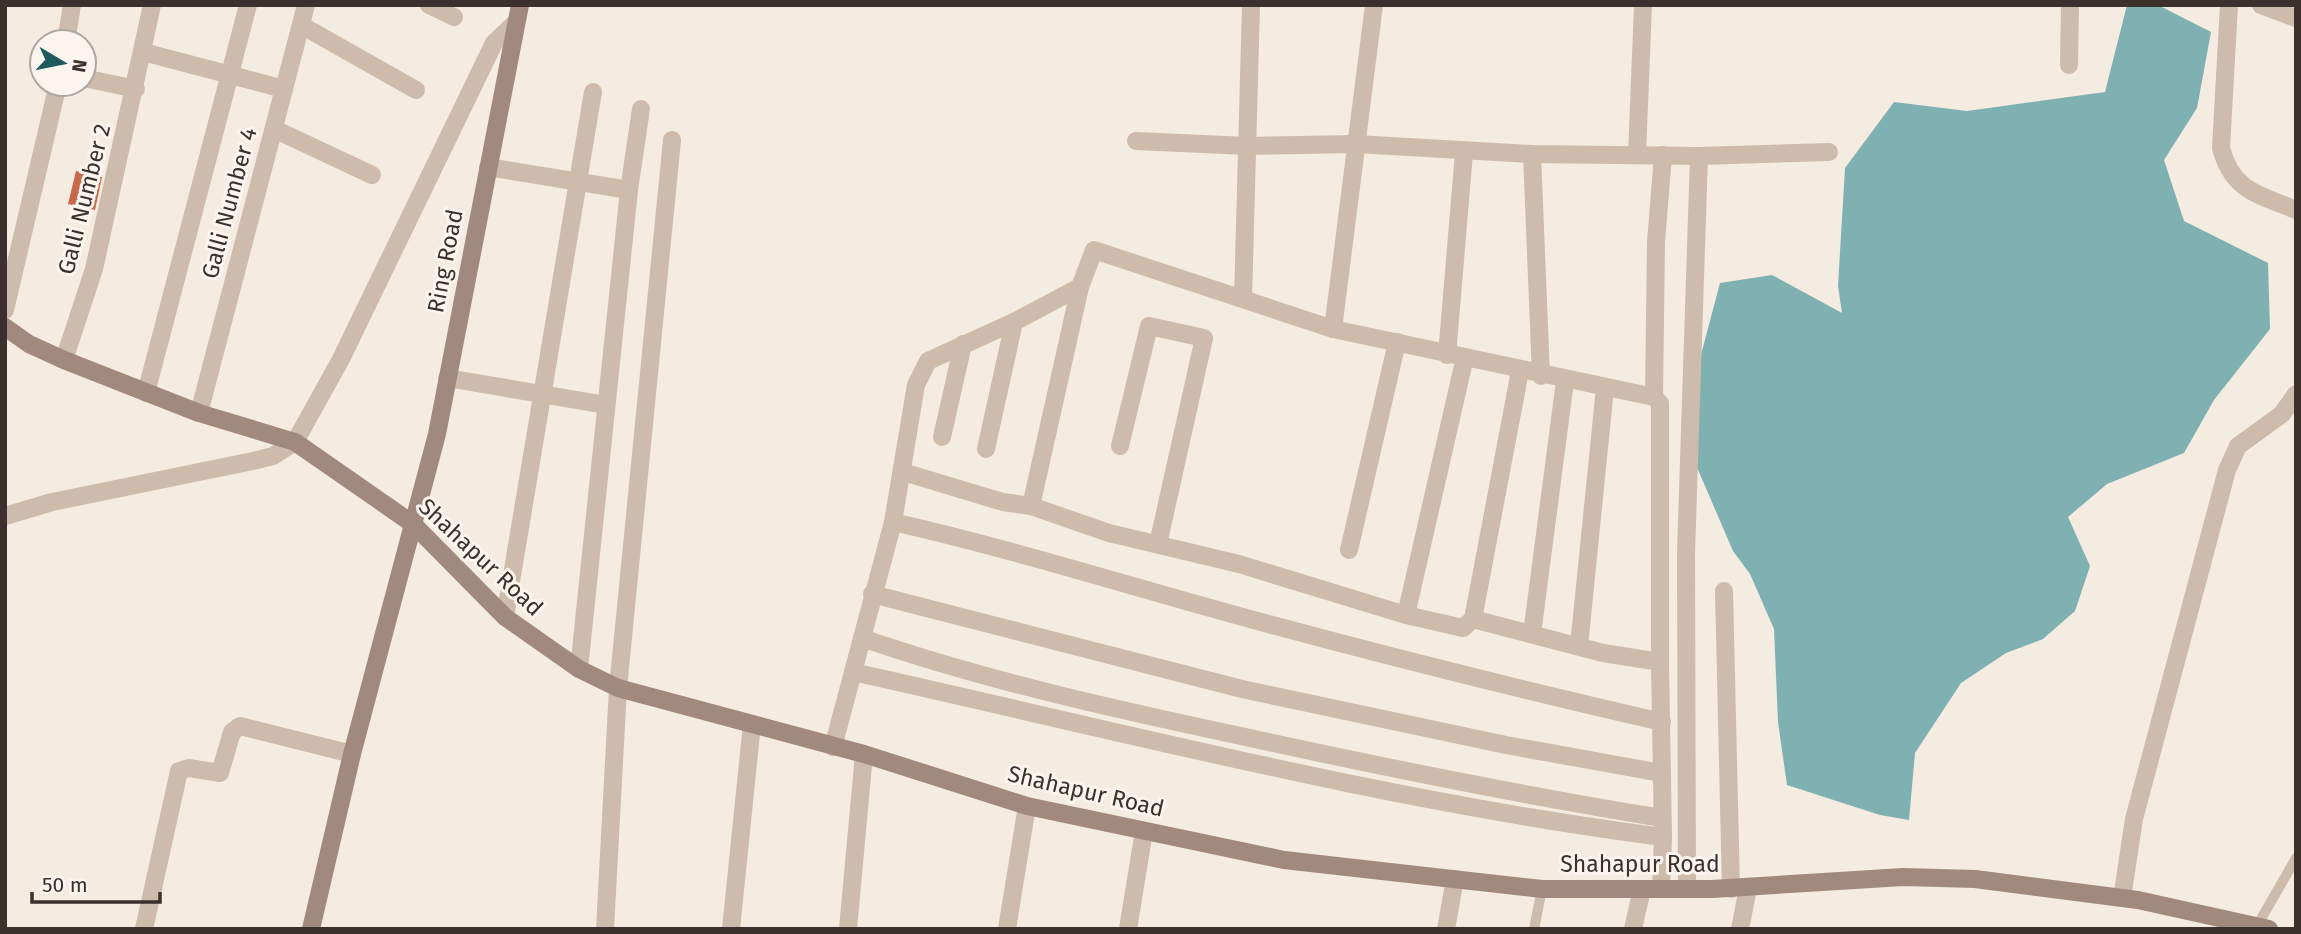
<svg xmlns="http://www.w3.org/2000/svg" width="2301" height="934" font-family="'Fira Sans',sans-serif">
<rect width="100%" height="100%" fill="#f4ebe1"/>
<polygon fill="#7fb0b2" points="2127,5 2158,5 2211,32 2197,108 2164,160 2184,221 2268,263 2270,329 2214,400 2184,453 2107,484 2068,517 2090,566 2075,611 2043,639 2006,653 1961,683 1915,753 1909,820 1880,815 1787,785 1778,722 1774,629 1750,574 1733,551 1690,451 1697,370 1720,283 1772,275 1842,313 1838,286 1845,168 1894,102 1967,111 2105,92"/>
<polygon fill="#c8694b" points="76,171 102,177 95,210 68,204"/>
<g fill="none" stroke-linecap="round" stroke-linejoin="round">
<g stroke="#cdbbac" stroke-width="10">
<polyline points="2257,926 2296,858"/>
<polyline points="1534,929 1542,889"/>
</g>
<g stroke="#cdbbac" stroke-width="18">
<polyline points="429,5 454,17"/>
<path d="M2229 5 2221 148C2233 192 2258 194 2296 210"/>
<polyline points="2261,5 2296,18"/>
<polyline points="301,25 416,90"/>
<polyline points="66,42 72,5"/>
<polyline points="143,52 284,89"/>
<polyline points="2069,65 2070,5"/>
<polyline points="84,78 136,89"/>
<polyline points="274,129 372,175"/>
<polyline points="1136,141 1247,146 1356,144 1532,154 1699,156 1829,152"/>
<polyline points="1532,154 1541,376"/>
<polyline points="1637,155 1643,5"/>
<polyline points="488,167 629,190"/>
<polyline points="1243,299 1251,5"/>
<polyline points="5,310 58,84"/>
<polyline points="1333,329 1374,5"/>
<polyline points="1447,355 1464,153"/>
<polyline points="64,360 94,269 152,5"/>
<polyline points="447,378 606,405"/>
<polyline points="146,393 248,5"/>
<polyline points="1654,397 1656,242 1663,155"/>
<polyline points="199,413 306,5"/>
<polyline points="942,437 963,344"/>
<polyline points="1120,446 1149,326 1204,338 1158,544"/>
<polyline points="986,449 1014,322"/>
<polyline points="903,472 1003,502 1031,506 1109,533 1239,564 1406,615 1463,628 1473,619 1520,371"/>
<polyline points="1031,506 1080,287"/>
<polyline points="5,516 52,502 253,461 273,456 295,442 341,359 494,43 516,22"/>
<path d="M893 522C1017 550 1138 589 1261 622 1394 658 1527 691 1662 722"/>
<polyline points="1349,550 1397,342"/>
<polyline points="1724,591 1731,889"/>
<polyline points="872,594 1242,689 1506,745 1661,773"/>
<polyline points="1406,615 1465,357"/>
<polyline points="505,617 593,92"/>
<polyline points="1473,619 1603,653 1660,662"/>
<polyline points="1532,634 1565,381"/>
<path d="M862 638C984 680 1110 708 1236 735 1378 766 1519 795 1662 818"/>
<polyline points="1579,646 1605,388"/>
<polyline points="579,669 629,190 641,109"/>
<path d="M853 672C1123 732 1390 802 1663 837"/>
<polyline points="833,747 893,522 916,385 928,361 1014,322 1080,287 1094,250 1333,329 1654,397 1660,403 1660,662 1663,837 1661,889"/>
<polyline points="1687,889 1686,553 1699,156"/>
<polyline points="2122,898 2134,819 2227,470 2238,446 2282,414 2296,394"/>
<polyline points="144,929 179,771 189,768 220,773 232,732 240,726 352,754"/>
<polyline points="605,929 618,688 672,140"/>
<polyline points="731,929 752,724"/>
<polyline points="848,929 864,754"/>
<polyline points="1007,929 1027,806"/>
<polyline points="1128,929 1144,831"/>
<polyline points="1446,929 1455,879"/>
<polyline points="1633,929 1642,889"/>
<polyline points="1740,929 1748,888"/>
</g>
<g stroke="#a18a7d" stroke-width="18">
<polyline points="5,327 29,344 64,360 199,413 295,442 413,524 505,617 579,669 618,688 864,754 1027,806 1284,860 1542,889 1712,889 1903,877 1975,879 2138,900 2269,929"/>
<polyline points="311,929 352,754 437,434 520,5"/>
</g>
</g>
<g text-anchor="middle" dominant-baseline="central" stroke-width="6" stroke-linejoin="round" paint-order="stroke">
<g font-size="23" fill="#3b302b" stroke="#fbf5ee">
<text transform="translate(84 199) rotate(-76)">Galli Number 2</text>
<text transform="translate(229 203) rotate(-75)">Galli Number 4</text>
<text transform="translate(445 261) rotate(-79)">Ring Road</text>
<text transform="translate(481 557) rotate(43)">Shahapur Road</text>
<text transform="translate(1086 791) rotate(13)">Shahapur Road</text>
<text x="1640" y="864">Shahapur Road</text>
</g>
</g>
<rect width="2301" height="934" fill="none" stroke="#3b302b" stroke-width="14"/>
<g transform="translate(63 63) rotate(100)"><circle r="33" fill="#fbf5ee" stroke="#aea6a0" stroke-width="2"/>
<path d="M0-5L12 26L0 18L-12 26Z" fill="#1f5a5e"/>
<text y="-10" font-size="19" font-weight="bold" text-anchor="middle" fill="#3b302b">N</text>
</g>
<path d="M32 892v10h128v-10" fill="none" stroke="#3b302b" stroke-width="3.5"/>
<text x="42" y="892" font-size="21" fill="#3b302b" stroke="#fbf5ee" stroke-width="5" paint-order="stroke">50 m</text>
</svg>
